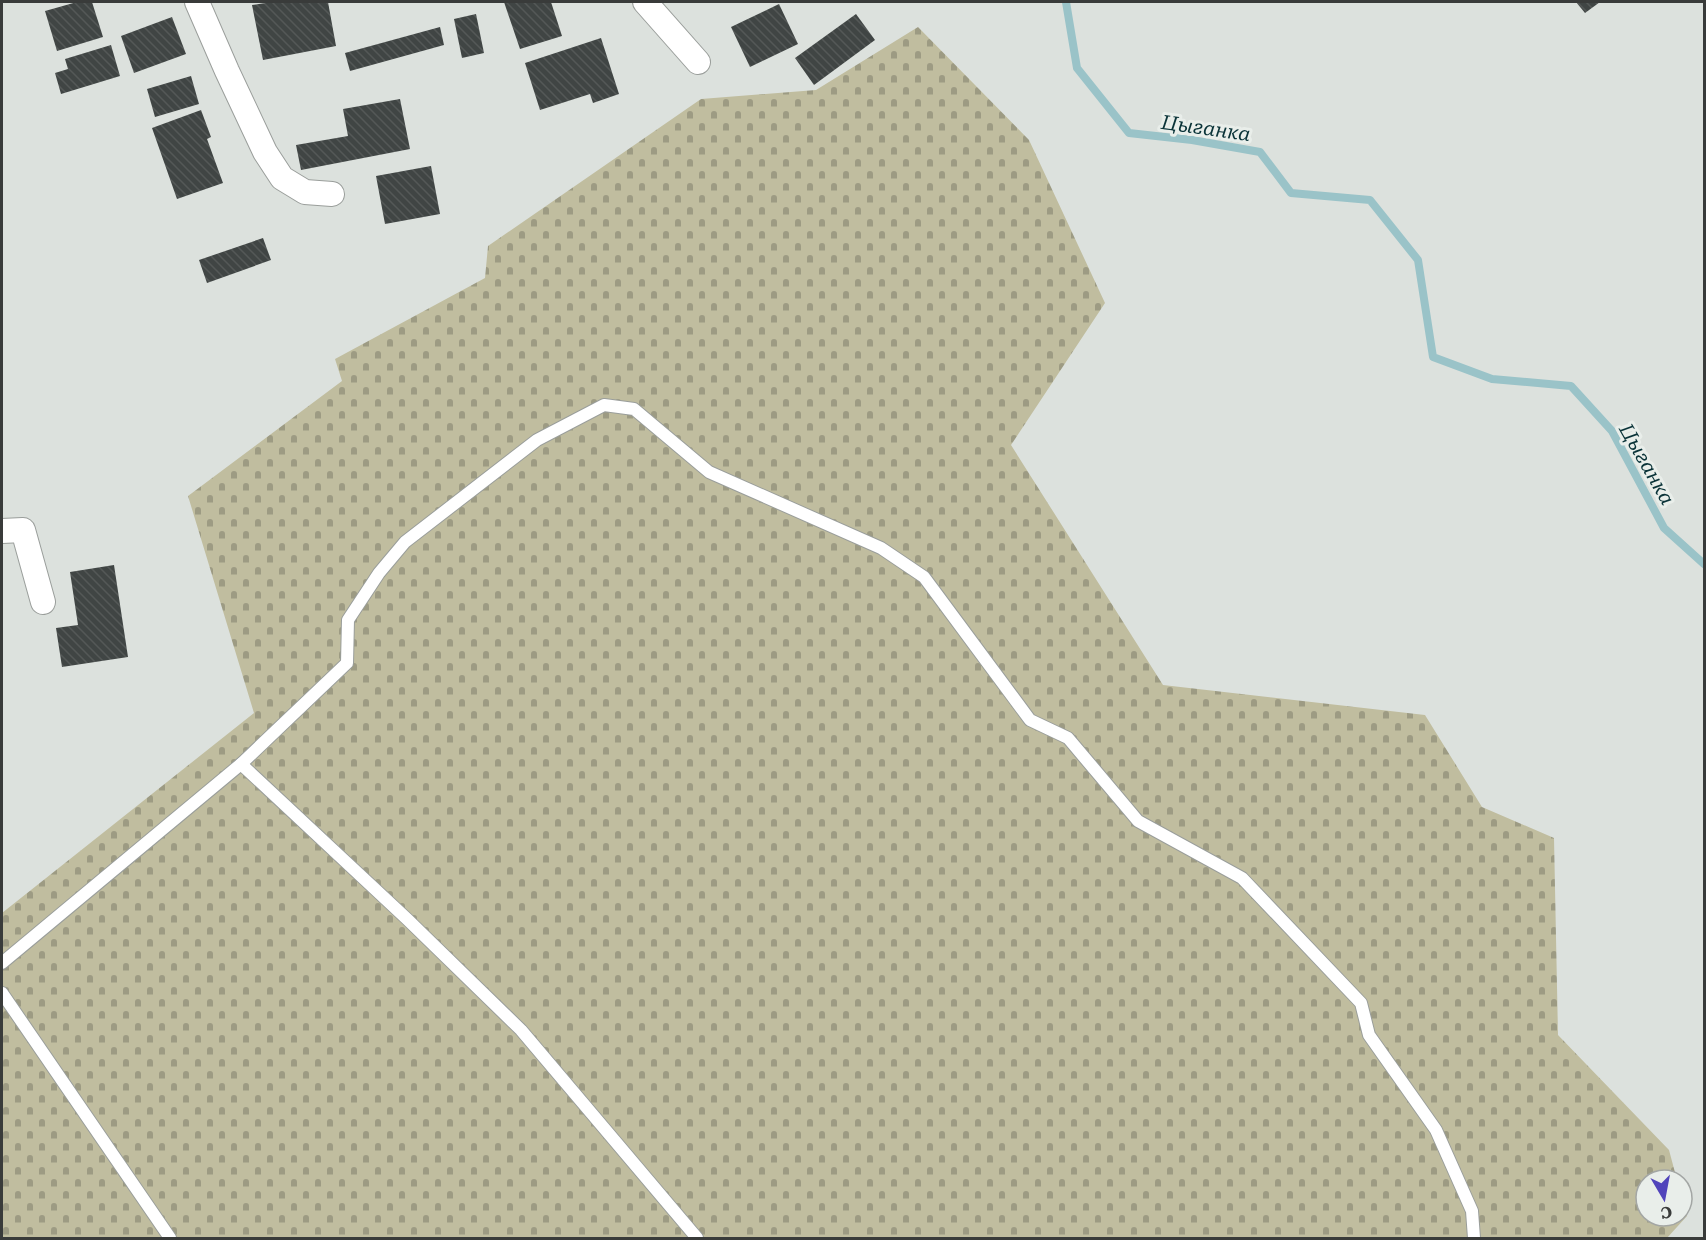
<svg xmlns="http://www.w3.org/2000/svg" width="1706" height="1240" font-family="'Roboto Serif',serif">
<defs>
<pattern id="cemetery-stones" width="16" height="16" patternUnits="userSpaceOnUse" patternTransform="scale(1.5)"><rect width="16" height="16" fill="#c0bd9f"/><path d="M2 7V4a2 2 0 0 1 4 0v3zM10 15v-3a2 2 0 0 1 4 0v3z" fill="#9d9b83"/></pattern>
<pattern id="building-back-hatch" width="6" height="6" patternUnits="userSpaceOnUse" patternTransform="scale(1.5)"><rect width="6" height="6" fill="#404544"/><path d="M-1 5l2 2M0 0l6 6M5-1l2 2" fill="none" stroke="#545857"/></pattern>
</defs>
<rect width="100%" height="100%" fill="#dce1dd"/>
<polygon fill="url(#cemetery-stones)" points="918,27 1029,140 1105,303 1011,445 1163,685 1425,715 1482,807 1554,838 1558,1035 1669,1150 1677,1180 1646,1180 1646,1216 1682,1216 1682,1199 1687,1216 1667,1238 2,1238 2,913 254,713 188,496 342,381 335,359 485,278 488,246 701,99 816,90"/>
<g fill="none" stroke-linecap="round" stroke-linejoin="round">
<polyline stroke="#9ac3c8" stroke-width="8" points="1066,2 1077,68 1129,133 1192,140 1260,152 1291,193 1370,200 1418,260 1433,357 1492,379 1571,386 1612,431 1664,528 1704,564"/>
</g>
<g fill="url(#building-back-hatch)">
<polygon points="77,2 92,2 103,37 57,51 45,11"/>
<polygon points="272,2 328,2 336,46 263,60 252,5"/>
<polygon points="504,2 551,2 562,36 520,49"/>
<polygon points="1576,2 1600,2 1585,13"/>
<polygon points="779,4 798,44 750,67 731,27"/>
<polygon points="476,14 484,53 462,58 454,19"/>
<polygon points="856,14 875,40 814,85 795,58"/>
<polygon points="172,17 186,54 134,73 121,36"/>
<polygon points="440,27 444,45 350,71 345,53"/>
<polygon points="601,38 619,94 593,103 590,94 540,110 525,63"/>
<polygon points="111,45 120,76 61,94 55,73 68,69 65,59"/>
<polygon points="191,76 199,104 155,117 147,89"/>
<polygon points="400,99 410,149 301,170 296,145 348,136 343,109"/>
<polygon points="201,110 211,137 207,139 223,183 177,199 152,128"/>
<polygon points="431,166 440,214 385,224 376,176"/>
<polygon points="263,238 271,260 207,283 199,260"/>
<polygon points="114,565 128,657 62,667 56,628 78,625 70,572"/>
</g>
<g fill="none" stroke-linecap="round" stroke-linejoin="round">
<defs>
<g id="lane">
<polyline points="241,764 407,919 521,1030 697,1238"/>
<polyline points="2,963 241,764 347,663 348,620 379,573 405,542 537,440 604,405 634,409 709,472 881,548 924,577 1030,720 1068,738 1138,821 1242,878 1361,1003 1369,1035 1436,1130 1472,1211 1474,1238"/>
<polyline points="2,993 170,1238"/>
</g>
<g id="street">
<polyline points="197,2 227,71 265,152 282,178 305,192 332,194"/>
<polyline points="645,2 698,62"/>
<polyline points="2,531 23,530 43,602"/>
</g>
</defs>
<use href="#lane" stroke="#9a9e9b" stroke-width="14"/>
<use href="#street" stroke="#9a9e9b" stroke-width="26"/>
<use href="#lane" stroke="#fff" stroke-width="12"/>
<use href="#street" stroke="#fff" stroke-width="24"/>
</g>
<g text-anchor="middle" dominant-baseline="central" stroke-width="6" stroke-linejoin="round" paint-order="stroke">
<g font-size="20" font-style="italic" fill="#0a3338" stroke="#e9eeea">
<text transform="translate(1206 128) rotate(8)">Цыганка</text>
<text transform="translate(1647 464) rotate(60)">Цыганка</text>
</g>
</g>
<rect width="1706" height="1240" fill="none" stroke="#393b3a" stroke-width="6"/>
<g transform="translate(1664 1198) rotate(170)"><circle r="28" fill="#e9eeea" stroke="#a3a6a4" stroke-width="1.5"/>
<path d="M0-4.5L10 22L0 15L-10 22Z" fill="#5144bb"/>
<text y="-9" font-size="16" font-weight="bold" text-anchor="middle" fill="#393b3a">С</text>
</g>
</svg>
